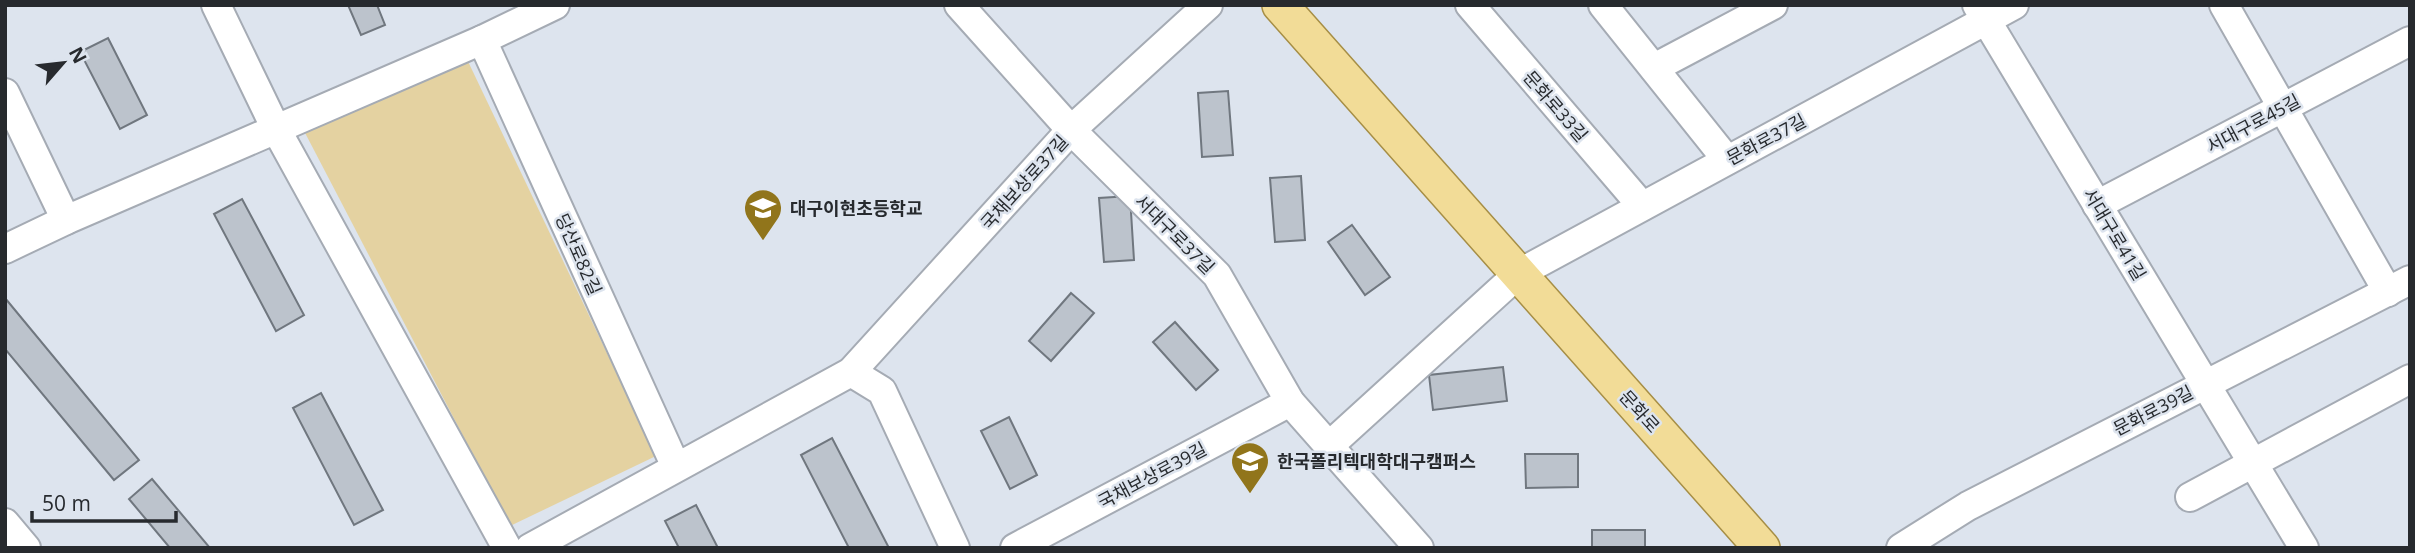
<svg xmlns="http://www.w3.org/2000/svg" width="2415" height="553" font-family="'Open Sans','Noto Sans KR',sans-serif">
<rect width="100%" height="100%" fill="#dde4ee"/>
<polygon fill="#e4d2a1" points="464,53 656,456 510,526 303,129"/>
<g fill="#bcc3cc" stroke="#70777f" stroke-width="2">
<polygon points="348,5 377,5 385,25 361,35"/>
<polygon points="108,38 147,115 120,129 80,52"/>
<polygon points="1228,91 1233,155 1202,157 1198,93"/>
<polygon points="1301,176 1305,240 1275,242 1270,178"/>
<polygon points="1130,196 1134,260 1104,262 1099,198"/>
<polygon points="242,199 304,315 276,331 214,214"/>
<polygon points="1352,225 1390,277 1365,295 1328,242"/>
<polygon points="1071,293 1094,313 1051,361 1029,341"/>
<polygon points="5,298 139,460 114,480 5,349"/>
<polygon points="1175,322 1218,370 1196,390 1153,342"/>
<polygon points="1503,367 1507,401 1433,410 1429,375"/>
<polygon points="321,393 383,510 354,525 293,408"/>
<polygon points="1009,417 1037,475 1010,489 981,431"/>
<polygon points="832,438 889,548 849,548 801,455"/>
<polygon points="1525,454 1578,454 1578,487 1526,488"/>
<polygon points="152,479 210,548 170,548 129,499"/>
<polygon points="696,505 718,548 679,548 665,521"/>
<rect x="1592" y="530" width="53" height="18"/>
</g>
<g fill="none" stroke-linecap="round" stroke-linejoin="round">
<defs>
<g id="minor">
<polyline points="216,5 276,129 507,548"/>
<polyline points="959,5 1071,130 1217,275 1290,402 1419,548"/>
<polyline points="1470,5 1642,206"/>
<polyline points="1603,5 1727,160"/>
<polyline points="1977,5 2304,548"/>
<polyline points="2224,5 2388,292"/>
<polyline points="482,40 676,467"/>
<polyline points="1654,68 1773,5"/>
<polyline points="5,93 66,220"/>
<polyline points="2097,205 2410,41"/>
<polyline points="5,249 66,220 482,40 555,5"/>
<polyline points="851,372 882,391 955,548"/>
<polyline points="1329,446 1518,274 2014,5"/>
<polyline points="2190,497 2410,379"/>
<polyline points="5,523 26,548"/>
<polyline points="530,548 851,372 1071,130 1208,5"/>
<polyline points="1015,548 1290,402"/>
<polyline points="1901,548 1968,506 2410,280"/>
</g>
<polyline id="major" points="1280,5 1762,548"/>
</defs>
<use href="#minor" stroke="#a5abb4" stroke-width="32"/>
<use href="#major" stroke="#a68e45" stroke-width="38"/>
<use href="#minor" stroke="#fff" stroke-width="28"/>
<use href="#major" stroke="#f2dc97" stroke-width="35"/>
</g>
<defs>
<symbol id="school-pin" viewBox="-11 -11 22 30"><path d="M0 17L-7.5 6A9.5 9.5 0 1 1 7.5 6Z" fill="#91751b" stroke="#dde4ee"/><path d="M0-5L7-2L0 1L-7-2ZM-4 1L0 2.5L4 1V4Q0 6-4 4Z" fill="#fff"/></symbol>
</defs>
<g fill-rule="evenodd">
<use href="#school-pin" x="741" y="186" width="44" height="60"/>
<use href="#school-pin" x="1228" y="439" width="44" height="60"/>
</g>
<g text-anchor="middle" dominant-baseline="central" stroke-width="5" stroke-linejoin="round" paint-order="stroke">
<g font-size="18" fill="#272a2e" stroke="#dde4ee">
<text transform="translate(1556 106) rotate(49)">문화로33길</text>
<text transform="translate(2253 123) rotate(-28)">서대구로45길</text>
<text transform="translate(1766 139) rotate(-28)">문화로37길</text>
<text transform="translate(1024 182) rotate(-48)">국채보상로37길</text>
<text transform="translate(1175 234) rotate(45)">서대구로37길</text>
<text transform="translate(2115 234) rotate(59)">서대구로41길</text>
<text transform="translate(579 254) rotate(66)">당산로82길</text>
<text transform="translate(2153 410) rotate(-27)">문화로39길</text>
<text transform="translate(1640 411) rotate(48)">문화로</text>
<text transform="translate(1152 475) rotate(-28)">국채보상로39길</text>
</g>
<g font-size="18" font-weight="bold" fill="#272a2e" stroke="#dde4ee" text-anchor="start">
<text x="790" y="208">대구이현초등학교</text>
<text x="1277" y="461">한국폴리텍대학대구캠퍼스</text>
</g>
</g>
<rect width="2415" height="553" fill="none" stroke="#272a2e" stroke-width="14"/>
<g transform="translate(63 63) rotate(62)" stroke="#dde4ee" stroke-width="5" paint-order="stroke">
<path d="M0-5L12 26L0 18L-12 26Z" fill="#272a2e"/>
<text y="-10" font-size="19" font-weight="bold" text-anchor="middle" fill="#272a2e">N</text>
</g>
<path d="M32 511v10h144v-10" fill="none" stroke="#272a2e" stroke-width="3.5"/>
<text x="42" y="511" font-size="21" fill="#272a2e" stroke="#dde4ee" stroke-width="5" paint-order="stroke">50 m</text>
</svg>
